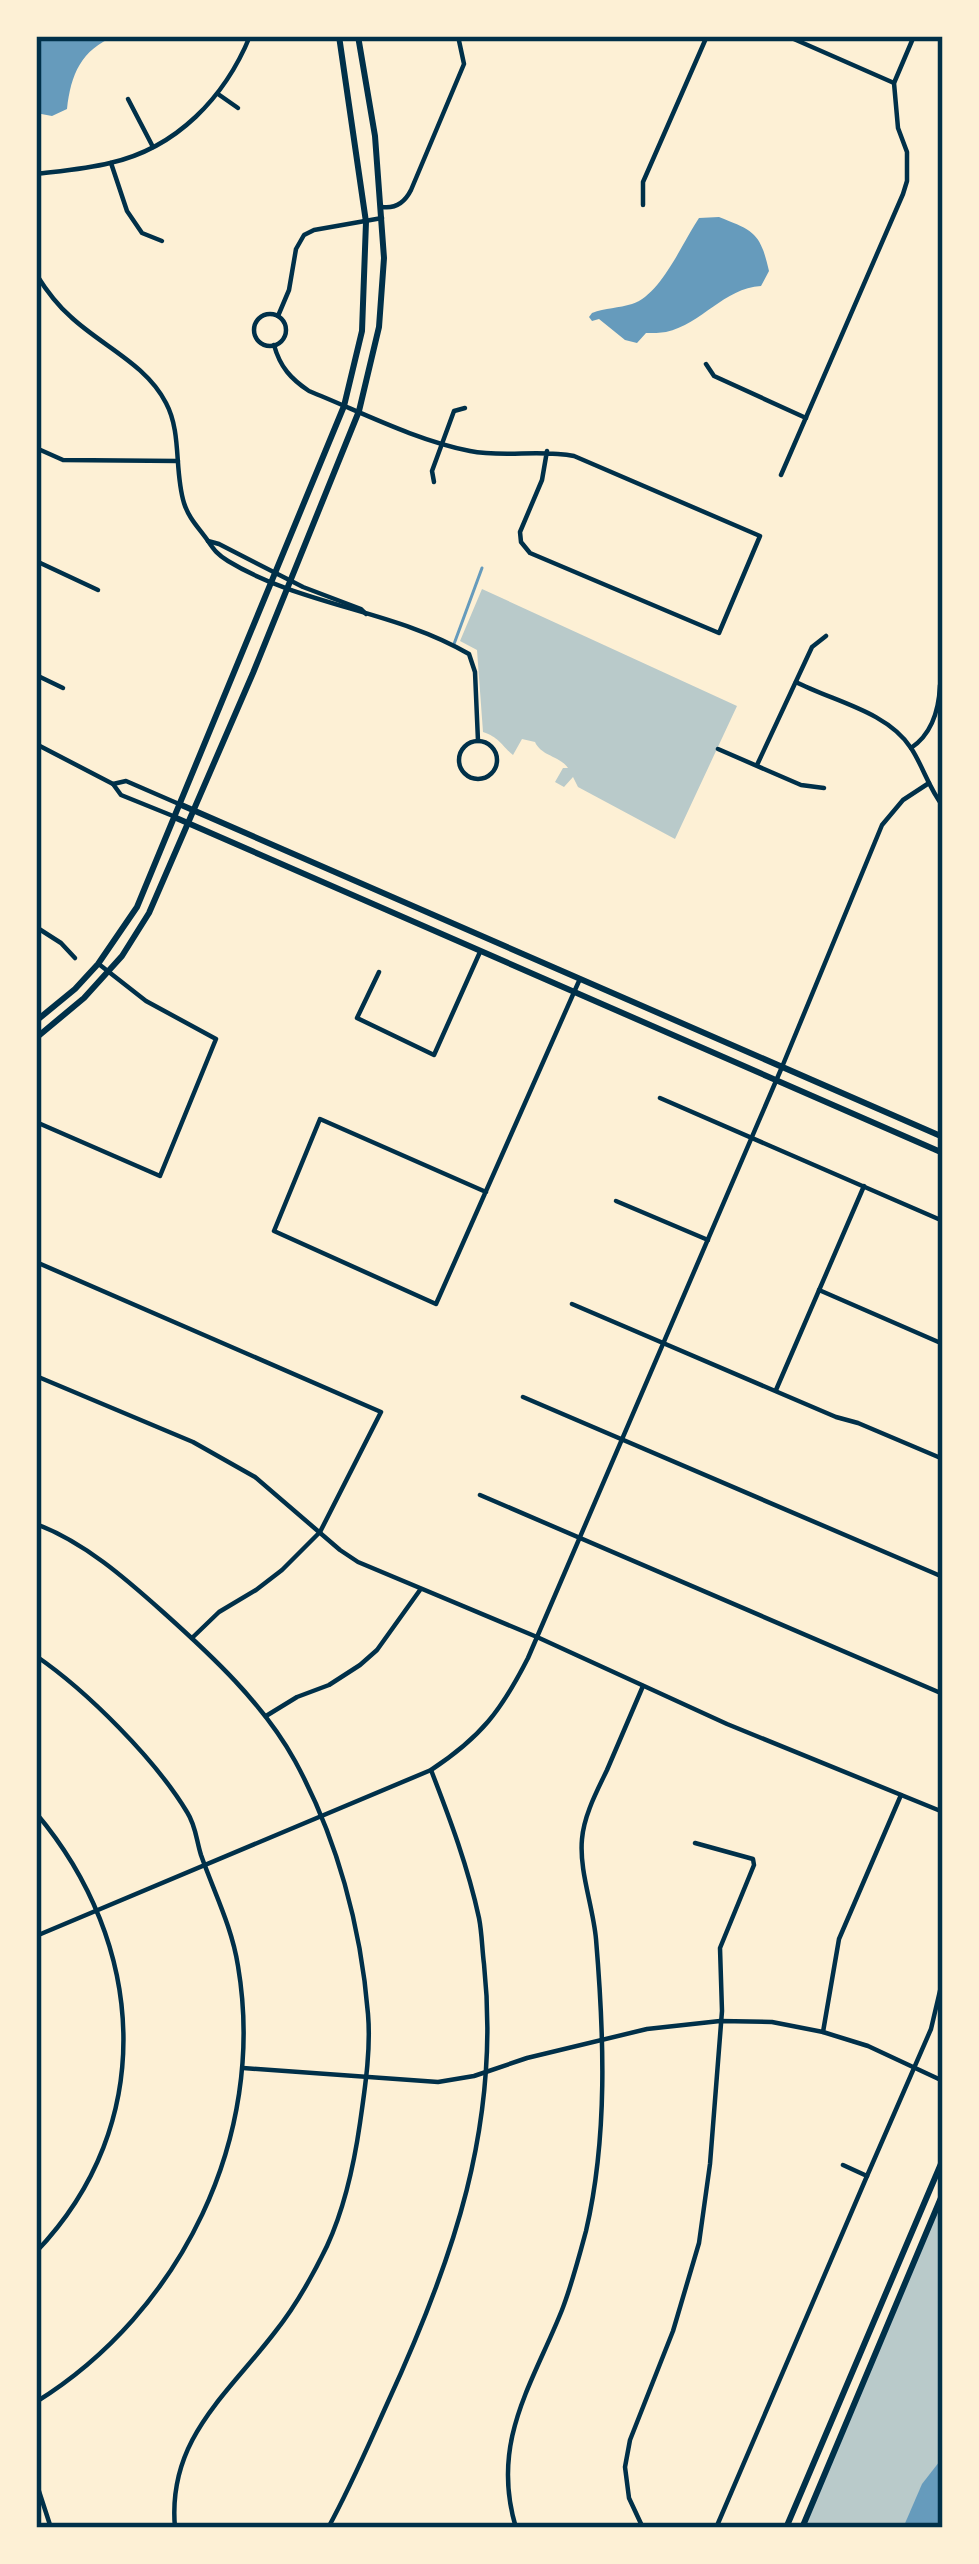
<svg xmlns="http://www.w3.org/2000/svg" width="979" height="2564" font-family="'PT Sans',sans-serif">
<rect width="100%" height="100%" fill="#fdf0d5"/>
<g fill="#b9caca">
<path d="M482 589 737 706 675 839 578 787 573 777 564 787 555 782 563 768H568C560 756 541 756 535 742L522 739 513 755C500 744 500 738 483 732L477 650 460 641Z"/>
<polygon points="943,2194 943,2528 802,2528"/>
</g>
<g fill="#669bbc">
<path d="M37 36H115C81 50 71 74 67 109L52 116 36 113Z"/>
<path d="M719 217C754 231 760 232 769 271L761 286C724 288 702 324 666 332 660 333 653 333 646 333L637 343 625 340 599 319 592 321 589 317 592 313C605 308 619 308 632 304 661 295 682 243 699 218Z"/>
<polygon points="943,2457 943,2528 903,2528 922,2484"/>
</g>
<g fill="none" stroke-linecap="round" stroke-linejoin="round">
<polyline stroke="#669bbc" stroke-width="3" points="454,644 482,568"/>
<g stroke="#003049" stroke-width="4.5">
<polyline points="787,36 894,83"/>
<polyline points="218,94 238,108"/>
<polyline points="128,99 153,147"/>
<polyline points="111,163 127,211 142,233 162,241"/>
<path d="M36 174C61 171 86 169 110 163 177 148 225 97 250 36"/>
<polyline points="643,205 643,182 707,36"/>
<path d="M382 207C396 209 405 202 411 190L464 64 458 36"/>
<path d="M36 274C46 290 57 305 71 317 102 346 146 364 166 403 182 433 174 471 184 503 189 519 199 528 208 541 214 550 218 555 228 561 302 606 394 610 469 654L475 672 478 741"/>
<circle cx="270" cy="330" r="16"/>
<polyline points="278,316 289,290 296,249 304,235 314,230 382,218"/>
<path d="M274 345C280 367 291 379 309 391 361 412 415 440 470 451 504 458 539 449 574 456L760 536 719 633 530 553 521 542 520 532 542 480 547 451"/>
<polyline points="706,364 714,376 806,418"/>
<polyline points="36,448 63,460 178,461"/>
<polyline points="781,475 903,194 907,181 907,152 898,128 894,83 914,36"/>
<polyline points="434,482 432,471 454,411 465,408"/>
<polyline points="208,541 219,544 303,587 361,609 366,614"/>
<polyline points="36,561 98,590"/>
<polyline points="36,675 63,688"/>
<path d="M796 682C832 701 887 711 911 748 923 766 929 789 943 806"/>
<circle cx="478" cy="760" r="19"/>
<path d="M911 748C932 734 939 709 940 685"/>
<polyline points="718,749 801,785 824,788"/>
<polyline points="757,765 812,647 826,636"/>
<polyline points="36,927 61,943 75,958"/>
<polyline points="379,972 357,1018 434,1055 480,952"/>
<polyline points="782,1067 882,825 903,800 929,783"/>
<polyline points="660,1098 943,1221"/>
<polyline points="36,1122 160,1176 216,1039 146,1001 100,965"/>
<polyline points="486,1192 320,1119 274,1231 436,1304 579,981"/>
<polyline points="616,1201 708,1240"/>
<polyline points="36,1262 381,1412 320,1532 282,1570 256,1590 219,1612 192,1638"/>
<polyline points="819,1290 943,1344"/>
<polyline points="572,1304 836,1417 858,1423 943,1459"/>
<polyline points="36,1376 193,1442 255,1477 340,1550 358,1562 537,1637 727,1724 943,1812"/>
<polyline points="776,1390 864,1186"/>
<polyline points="523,1397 943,1577"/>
<polyline points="480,1495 943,1694"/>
<path d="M36 1524C84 1542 125 1578 163 1612 211 1655 263 1703 295 1761 337 1838 361 1927 368 2014 371 2050 365 2088 360 2123 354 2165 345 2207 327 2246 313 2275 295 2307 275 2332 226 2396 167 2440 175 2528"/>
<path d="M36 1656C87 1691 155 1759 187 1812 196 1826 196 1839 201 1855 214 1892 232 1927 238 1966 267 2137 181 2312 36 2402"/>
<polyline points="266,1716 297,1697 329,1685 360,1665 377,1650 420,1590"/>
<path d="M36 1813C146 1943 159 2124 36 2252"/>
<polyline points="823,2032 839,1939 901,1795"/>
<polyline points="243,2068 438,2082 474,2076 527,2058 647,2029 720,2021 772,2022 823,2032 868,2046 943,2081"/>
<polyline points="843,2165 867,2176 931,2029 943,1978"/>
<path d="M328 2528C350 2488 368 2446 387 2404 453 2261 501 2124 484 1964 482 1949 482 1933 479 1918 468 1867 450 1819 431 1770"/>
<path d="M516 2528C490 2442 532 2385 562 2310 572 2284 579 2257 586 2231 608 2137 604 2034 596 1939 593 1906 579 1871 582 1839 584 1815 597 1791 607 1770 619 1742 631 1714 643 1686"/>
<polyline points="643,2528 629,2498 625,2467 630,2440 673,2331 699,2243 710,2164 722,2011 720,1948 754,1865 753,1859 695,1843"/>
<polyline points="716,2528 867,2176"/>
</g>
<g stroke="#003049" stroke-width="4.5">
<polyline points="36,744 113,784 121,795 173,816"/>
<polyline points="113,784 126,781 179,804"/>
<path d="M36 1936 431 1770C481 1737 501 1711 528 1658L782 1067"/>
<polyline points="36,2482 51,2528"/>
</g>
<g stroke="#003049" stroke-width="6">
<polyline points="179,804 943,1137"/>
<polyline points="174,817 943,1153"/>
<polyline points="36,1021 75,989 98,964 137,907 344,406 362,331 366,222 339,36"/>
<polyline points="36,1038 84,998 122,956 149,913 253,673 359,411 379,327 384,258 375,136 358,36"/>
<polyline points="786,2528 943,2159"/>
<polyline points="802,2528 943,2193"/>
</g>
</g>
<rect width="979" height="2564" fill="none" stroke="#fdf0d5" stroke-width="78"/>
<rect x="39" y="39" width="901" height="2486" fill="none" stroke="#003049" stroke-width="4.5"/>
</svg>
